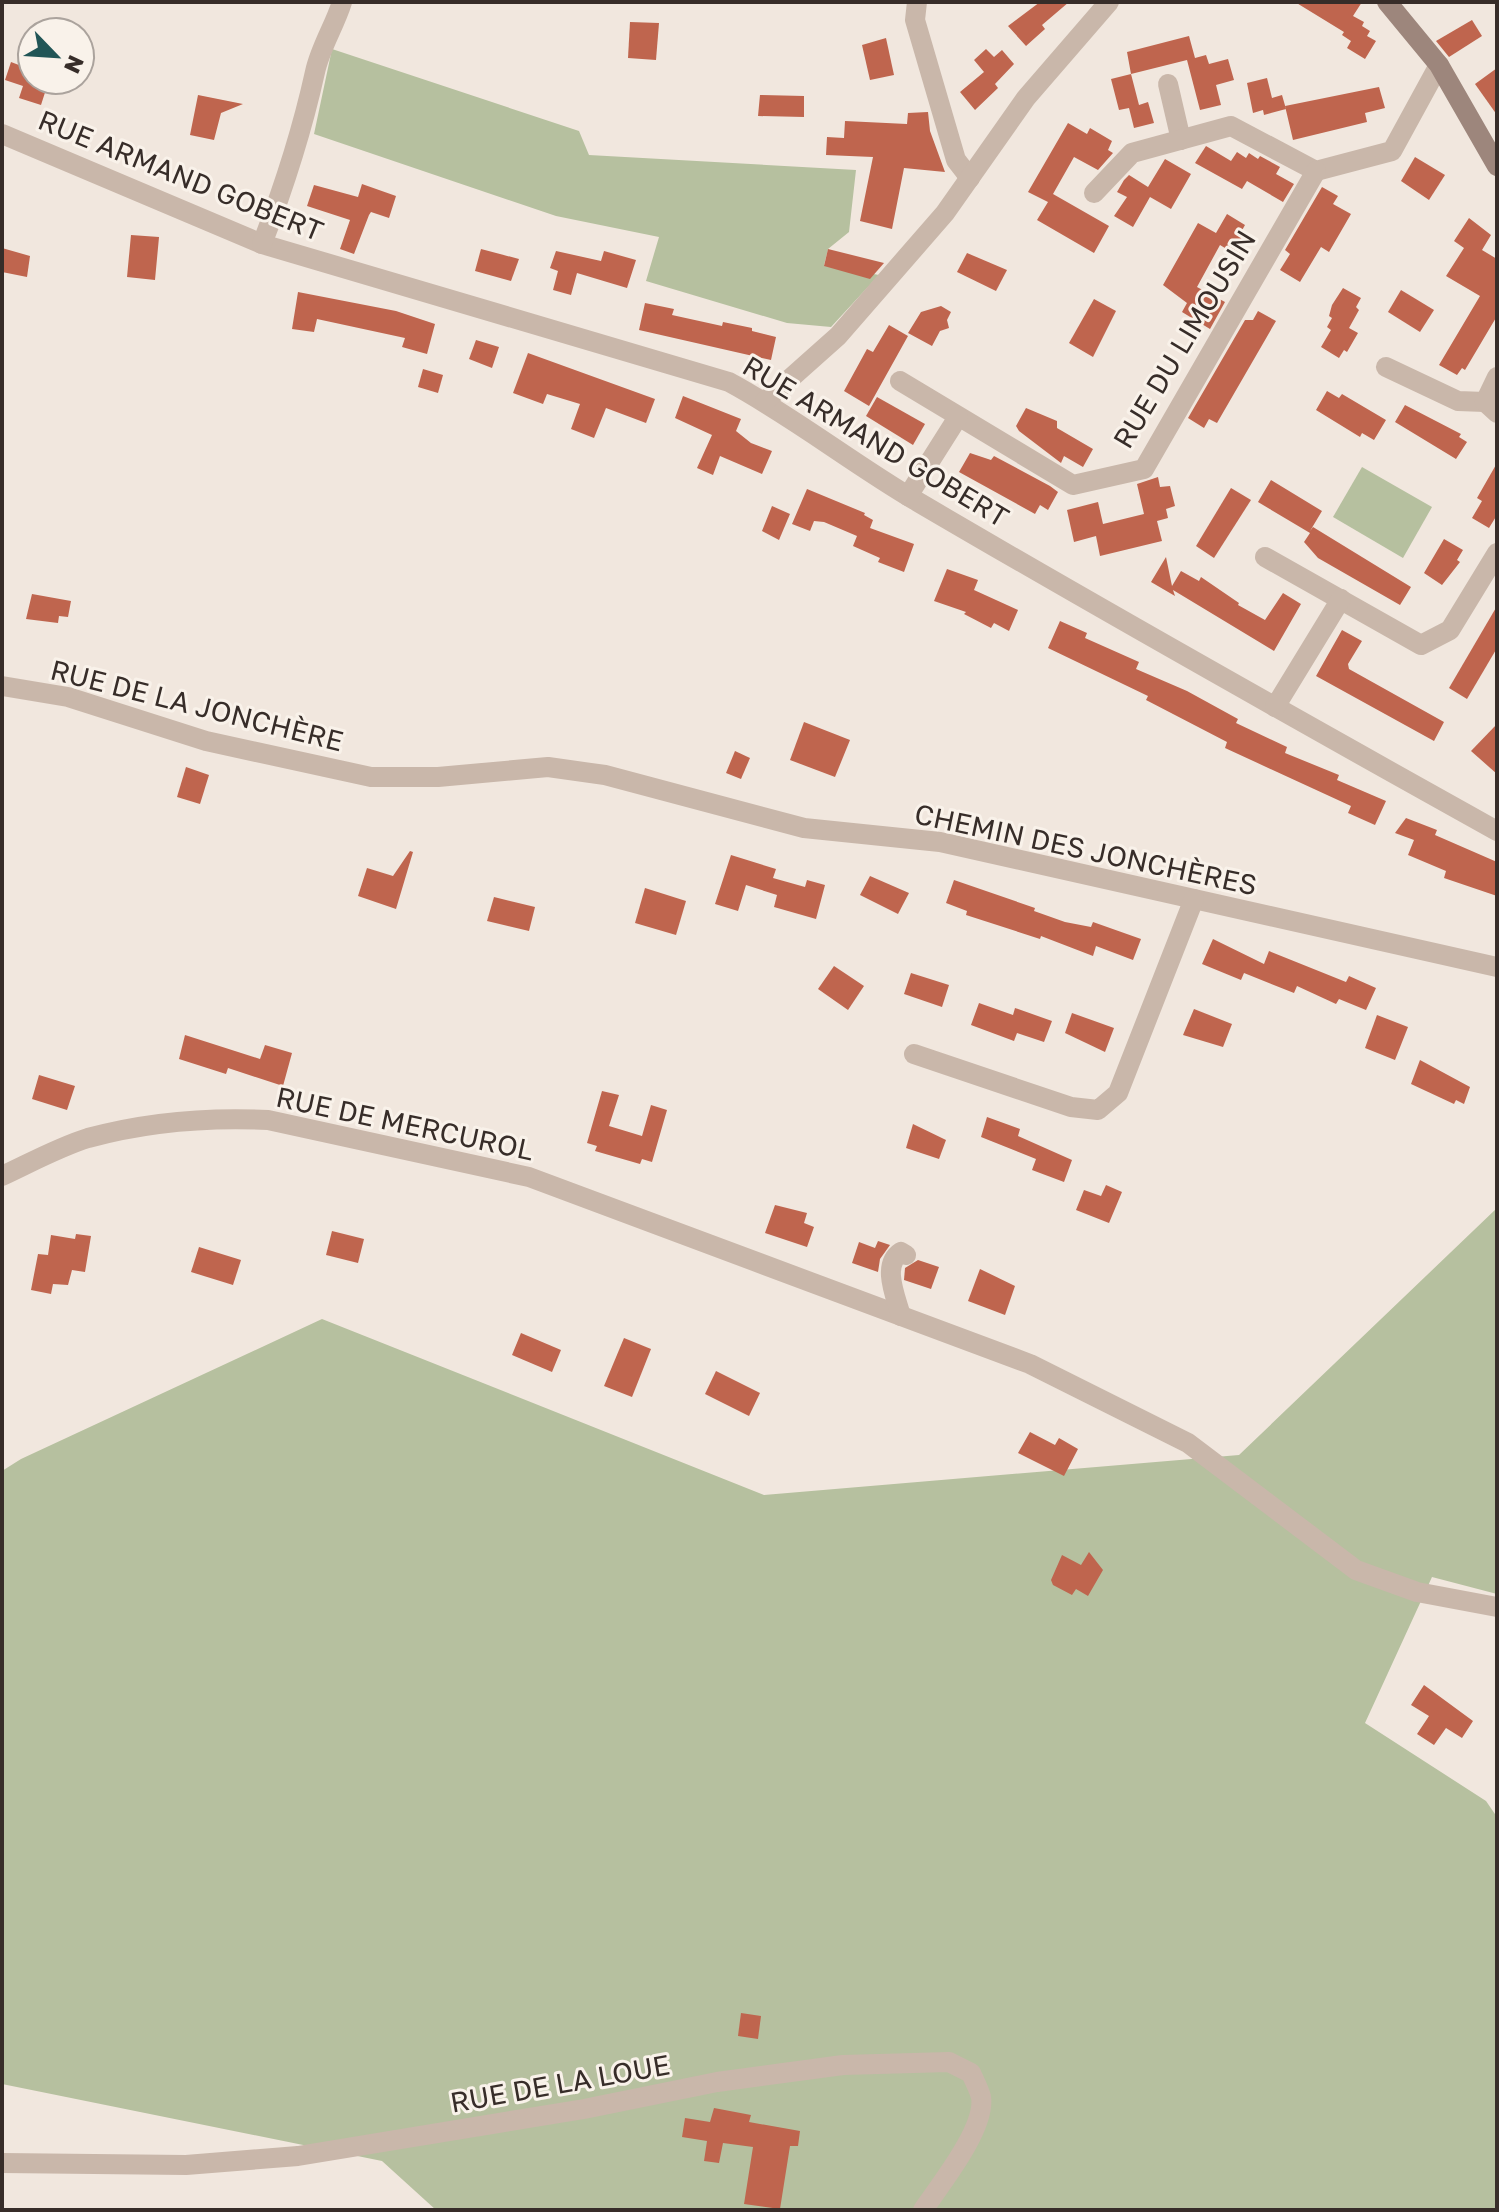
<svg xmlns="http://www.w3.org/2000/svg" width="1499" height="2212" font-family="'Golos Text',sans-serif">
<rect width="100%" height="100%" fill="#f1e7de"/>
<g fill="#b6c09f">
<polygon points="332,49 579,131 589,155 856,170 849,232 828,249 824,265 879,275 831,327 787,323 646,281 659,237 556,216 314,134"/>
<polygon points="1362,467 1432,507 1403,558 1333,517"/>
<polygon points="1497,1208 1497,1594 1432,1577 1365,1723 1486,1801 1497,1817 1497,2210 436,2210 382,2161 2,2084 2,1471 21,1459 322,1319 764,1495 1239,1455"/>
</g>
<g fill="#bf654e">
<polygon points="1040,2 1069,2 1042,25 1045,29 1026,46 1008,26"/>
<polygon points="1295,2 1362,2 1353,16 1364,22 1362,26 1370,31 1367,36 1376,41 1365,59 1347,48 1351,41 1342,35 1344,32"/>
<polygon points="1472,20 1482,36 1449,57 1436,41"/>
<polygon points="630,22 659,23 656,60 628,58"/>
<polygon points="1189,36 1195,58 1206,55 1209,64 1228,59 1234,80 1216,85 1221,105 1200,110 1187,60 1131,74 1139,105 1148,102 1154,123 1134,128 1129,108 1119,110 1111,79 1131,74 1127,52"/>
<polygon points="886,38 894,75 870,80 862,45"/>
<polygon points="986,49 994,57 1002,50 1014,64 995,84 998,88 975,110 960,92 984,72 974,60"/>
<polygon points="11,62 32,70 32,80 49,80 41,105 19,98 23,86 5,80"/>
<polygon points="1497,68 1497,115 1475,84"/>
<polygon points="1267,78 1272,98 1282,95 1286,109 1264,115 1263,110 1253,113 1247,83"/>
<polygon points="1379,87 1385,108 1365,113 1367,122 1293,140 1285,106"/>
<polygon points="198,95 243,104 221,113 214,140 190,135"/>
<polygon points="760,95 804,96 804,117 758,116"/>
<polygon points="928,112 930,131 945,172 904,168 892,229 860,221 873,157 826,155 827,137 844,138 845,121 907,124 908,113"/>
<polygon points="1068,123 1087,134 1090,128 1112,141 1108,150 1113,153 1098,170 1074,157 1053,194 1109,226 1094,253 1037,220 1048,202 1028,192"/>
<polygon points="1206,146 1231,161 1237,152 1246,158 1249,153 1258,159 1260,156 1280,167 1276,174 1294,184 1283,202 1247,181 1242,189 1195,163"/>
<polygon points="1415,157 1445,175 1429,200 1401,181"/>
<polygon points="1165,159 1191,174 1171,209 1150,197 1133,227 1114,216 1127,197 1117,192 1124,180 1129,175 1148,187"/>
<polygon points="362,184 396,196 389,218 371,212 369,215 354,254 340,249 350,220 307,206 314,185 358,197"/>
<polygon points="1322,187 1338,196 1333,204 1351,214 1329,252 1321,247 1300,282 1280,270 1290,254 1285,250"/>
<polygon points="1227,214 1245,225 1240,234 1248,239 1238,256 1220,245 1197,287 1225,302 1210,329 1182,312 1187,303 1163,285 1198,223 1216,233"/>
<polygon points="1469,218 1491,235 1482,250 1497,259 1497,316 1465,370 1462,368 1457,375 1439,365 1480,296 1446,276 1464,248 1454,241"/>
<polygon points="131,235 159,237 155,280 127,277"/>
<polygon points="2,248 30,256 27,277 2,272"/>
<polygon points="481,249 519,259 511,281 475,271"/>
<polygon points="828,249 884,263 870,279 824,266"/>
<polygon points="556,251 601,261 604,251 636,260 627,288 577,273 571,295 553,290 558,271 550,268"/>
<polygon points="967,253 1007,270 996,291 957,272"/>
<polygon points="1343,288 1361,298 1356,307 1359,310 1349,328 1358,333 1347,352 1344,350 1339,358 1321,347 1331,330 1327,327 1332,318 1329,316 1332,305"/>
<polygon points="1401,290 1434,310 1420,332 1388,312"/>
<polygon points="298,292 396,311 435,324 427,354 402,347 405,338 317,319 314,332 292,329"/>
<polygon points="1094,299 1116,311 1093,357 1069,343"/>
<polygon points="645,303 674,309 672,315 722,326 723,322 752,328 752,331 776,337 771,360 639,330"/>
<polygon points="941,306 951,312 947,320 949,328 940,331 932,346 908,333 921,312"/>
<polygon points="1258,311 1276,321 1217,423 1209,419 1204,428 1188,418 1245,320 1253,320"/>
<polygon points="889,325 908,336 869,406 844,391 867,349 873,352"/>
<polygon points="476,340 499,347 492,368 469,359"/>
<polygon points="528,353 655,399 646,423 606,408 594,438 571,429 580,404 547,394 543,404 513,393"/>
<polygon points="423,369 443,375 438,393 418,387"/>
<polygon points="1327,391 1339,398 1342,394 1386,420 1374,440 1362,433 1360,437 1316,410"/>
<polygon points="683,396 741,419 736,431 751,443 772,451 762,474 720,456 713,475 697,468 712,435 675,418"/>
<polygon points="877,397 925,424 913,445 866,416"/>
<polygon points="1405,405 1461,434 1459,437 1467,442 1456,459 1395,422"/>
<polygon points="1026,408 1057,421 1057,428 1093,449 1083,467 1064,456 1061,463 1019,431 1016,426"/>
<polygon points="970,453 991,460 994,456 1050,486 1058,492 1048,510 1040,505 1035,514 959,472"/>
<polygon points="1497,463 1497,515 1489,528 1472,518 1482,501 1477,498"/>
<polygon points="1158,477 1160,487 1170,486 1175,506 1166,509 1168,518 1157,521 1162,541 1100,556 1096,536 1074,542 1067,510 1098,502 1103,524 1144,514 1137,484"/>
<polygon points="1271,480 1322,511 1310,531 1313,527 1411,587 1400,605 1318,558 1304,542 1310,533 1258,502"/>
<polygon points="1231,488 1251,500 1214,558 1196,546"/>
<polygon points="807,489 865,513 864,515 873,520 870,528 914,544 904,572 878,562 880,558 853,546 857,536 824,522 814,521 810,531 792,524"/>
<polygon points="772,506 790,514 779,540 762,531"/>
<polygon points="1444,539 1463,550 1457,560 1460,562 1442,585 1424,573"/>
<polygon points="1166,557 1172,586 1181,571 1199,581 1201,577 1239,603 1238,605 1265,620 1283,593 1301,604 1274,651 1173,590 1175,596 1151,582"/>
<polygon points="947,569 978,580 974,590 1018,610 1009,631 994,623 991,628 964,614 966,612 934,601"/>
<polygon points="32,594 71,601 68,617 59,616 58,623 26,619"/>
<polygon points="1497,606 1497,648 1467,699 1449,688"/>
<polygon points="1060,621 1087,633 1085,638 1139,662 1136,669 1187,691 1238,719 1236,723 1287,747 1285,753 1339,775 1337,780 1386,801 1375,825 1348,813 1351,806 1225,748 1227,742 1146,700 1148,696 1048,648"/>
<polygon points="1342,630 1362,641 1348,664 1349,669 1444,722 1434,741 1316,676"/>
<polygon points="804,722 850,740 835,777 790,760"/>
<polygon points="1497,724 1497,774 1471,751"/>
<polygon points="735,751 750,758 741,779 726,773"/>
<polygon points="186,767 209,775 200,804 177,797"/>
<polygon points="1406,818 1437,830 1435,835 1497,862 1497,896 1444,878 1446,871 1408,855 1414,840 1395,833"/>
<polygon points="410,851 413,852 396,909 358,896 367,868 393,876"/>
<polygon points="731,855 776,869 773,878 805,887 807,880 825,885 816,919 774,907 777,895 746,885 738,911 715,904"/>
<polygon points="870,876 909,893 898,914 860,895"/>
<polygon points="954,880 1035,908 1034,911 1065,922 1091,927 1093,922 1141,939 1133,960 1096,946 1093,956 1041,936 1040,939 966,915 967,911 946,903"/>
<polygon points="645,888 686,901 676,935 635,923"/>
<polygon points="494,897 535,907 529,931 487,921"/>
<polygon points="1213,939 1264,964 1269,951 1346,982 1349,976 1376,988 1366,1010 1339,999 1336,1004 1297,986 1294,993 1244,973 1241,980 1202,964"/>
<polygon points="834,966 864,986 848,1010 818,989"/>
<polygon points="911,973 949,985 942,1007 904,994"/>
<polygon points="979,1003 1013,1015 1015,1008 1052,1021 1044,1042 1017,1033 1014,1041 971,1025"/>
<polygon points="1194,1009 1232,1024 1223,1047 1183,1035"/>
<polygon points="1072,1013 1114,1028 1105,1052 1065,1033"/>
<polygon points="1377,1015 1408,1027 1395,1060 1365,1048"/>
<polygon points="185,1035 260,1059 265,1045 292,1053 283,1086 228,1068 226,1074 179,1059"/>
<polygon points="1420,1060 1470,1087 1464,1104 1456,1100 1454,1104 1411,1084"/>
<polygon points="39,1075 75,1086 67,1110 32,1099"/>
<polygon points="602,1091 619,1095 609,1126 642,1136 651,1105 667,1110 652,1162 642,1159 640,1164 595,1151 597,1146 587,1143"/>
<polygon points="987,1117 1020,1129 1018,1136 1072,1160 1064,1182 1032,1170 1036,1159 981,1137"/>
<polygon points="913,1124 946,1140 939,1159 906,1148"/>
<polygon points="1106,1185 1122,1192 1109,1223 1076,1210 1084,1190 1101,1196"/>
<polygon points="775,1205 807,1213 804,1223 814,1227 807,1247 765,1233"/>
<polygon points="332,1231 364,1239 358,1263 326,1255"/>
<polygon points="76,1234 91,1236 85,1272 72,1270 68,1285 53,1284 51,1294 31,1290 38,1254 48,1255 51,1235 75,1239"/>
<polygon points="878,1241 890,1245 880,1259 878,1272 852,1263 859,1242 875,1248"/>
<polygon points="199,1247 241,1260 233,1285 191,1272"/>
<polygon points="918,1260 939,1267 931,1289 904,1280 905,1268"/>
<polygon points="980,1269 1015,1286 1005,1315 968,1301"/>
<polygon points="521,1333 561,1350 552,1372 512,1355"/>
<polygon points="624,1338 651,1349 632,1397 604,1386"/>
<polygon points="716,1371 760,1393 749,1416 705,1394"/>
<polygon points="1030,1432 1055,1445 1059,1438 1078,1449 1064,1476 1018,1453"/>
<polygon points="1089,1552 1103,1570 1088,1596 1076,1589 1072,1595 1053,1585 1051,1580 1062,1555 1081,1565"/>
<polygon points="1424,1685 1473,1721 1462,1738 1446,1728 1434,1745 1417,1734 1429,1716 1411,1705"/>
<polygon points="741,2013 761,2016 758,2039 738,2036"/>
<polygon points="714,2108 751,2115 749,2122 800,2131 798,2146 790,2146 780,2209 744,2204 753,2147 723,2143 719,2163 704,2161 707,2141 682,2137 685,2118 710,2122"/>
</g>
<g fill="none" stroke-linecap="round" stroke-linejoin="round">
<g stroke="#c9b7aa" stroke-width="20">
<polyline points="917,2 915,20 956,160 970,178"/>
<polyline points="1168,84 1181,140"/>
<path d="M2 134 262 244 729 382C794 417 853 464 918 502 1109 614 1303 723 1497 831"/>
<polyline points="1094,193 1132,153 1231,126 1316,171 1392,151 1439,65"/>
<path d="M262 244C284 187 302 131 315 72 320 48 335 25 342 2"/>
<polyline points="1386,367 1458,401 1485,402"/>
<polyline points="1497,377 1485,402 1497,413"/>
<polyline points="900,381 1073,485 1144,469 1316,171"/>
<polyline points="765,401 838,336 945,213 1026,98 1109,2"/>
<polyline points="908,496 958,417"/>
<polyline points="1265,557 1421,645 1450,630 1497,553"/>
<polyline points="2,686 68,697 206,741 371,777 438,777 548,767 605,775 804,828 940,842 1497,967"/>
<polyline points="1275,707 1341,599"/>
<polyline points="914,1054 1071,1107 1098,1110 1118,1093 1194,899"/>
<path d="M2 1176C30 1163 59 1147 88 1138 147 1122 207 1117 268 1120L529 1177 1030 1364 1188 1443 1356 1570 1417 1592 1497 1607"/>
<path d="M901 1316C896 1297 881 1265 901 1252L906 1255"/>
<path d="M2 2163 186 2165 298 2156 584 2109 717 2082 843 2065 949 2062 971 2073C974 2080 979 2089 981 2097 986 2128 940 2185 923 2210"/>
</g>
<polyline stroke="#9d867c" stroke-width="20" points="1387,2 1439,65 1497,166"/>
</g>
<g text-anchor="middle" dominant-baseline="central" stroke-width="6" stroke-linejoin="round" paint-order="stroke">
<g font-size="28" fill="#372d29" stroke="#f9f2ea">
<text transform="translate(181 175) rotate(22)">RUE ARMAND GOBERT</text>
<text transform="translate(1184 339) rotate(-59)">RUE DU LIMOUSIN</text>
<text transform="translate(876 441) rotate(31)">RUE ARMAND GOBERT</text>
<text transform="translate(197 705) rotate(14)">RUE DE LA JONCHÈRE</text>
<text transform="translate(1086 849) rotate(12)">CHEMIN DES JONCHÈRES</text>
<text transform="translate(405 1123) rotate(12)">RUE DE MERCUROL</text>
<text transform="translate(560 2083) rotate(-10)">RUE DE LA LOUE</text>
</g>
</g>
<rect width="1499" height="2212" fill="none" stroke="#372d29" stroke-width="8"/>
<g transform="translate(56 56) rotate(115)"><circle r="38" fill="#f9f2ea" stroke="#aba39d" stroke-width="2"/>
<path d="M0-6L14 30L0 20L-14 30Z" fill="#215556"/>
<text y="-12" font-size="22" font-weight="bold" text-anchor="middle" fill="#372d29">N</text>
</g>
</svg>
